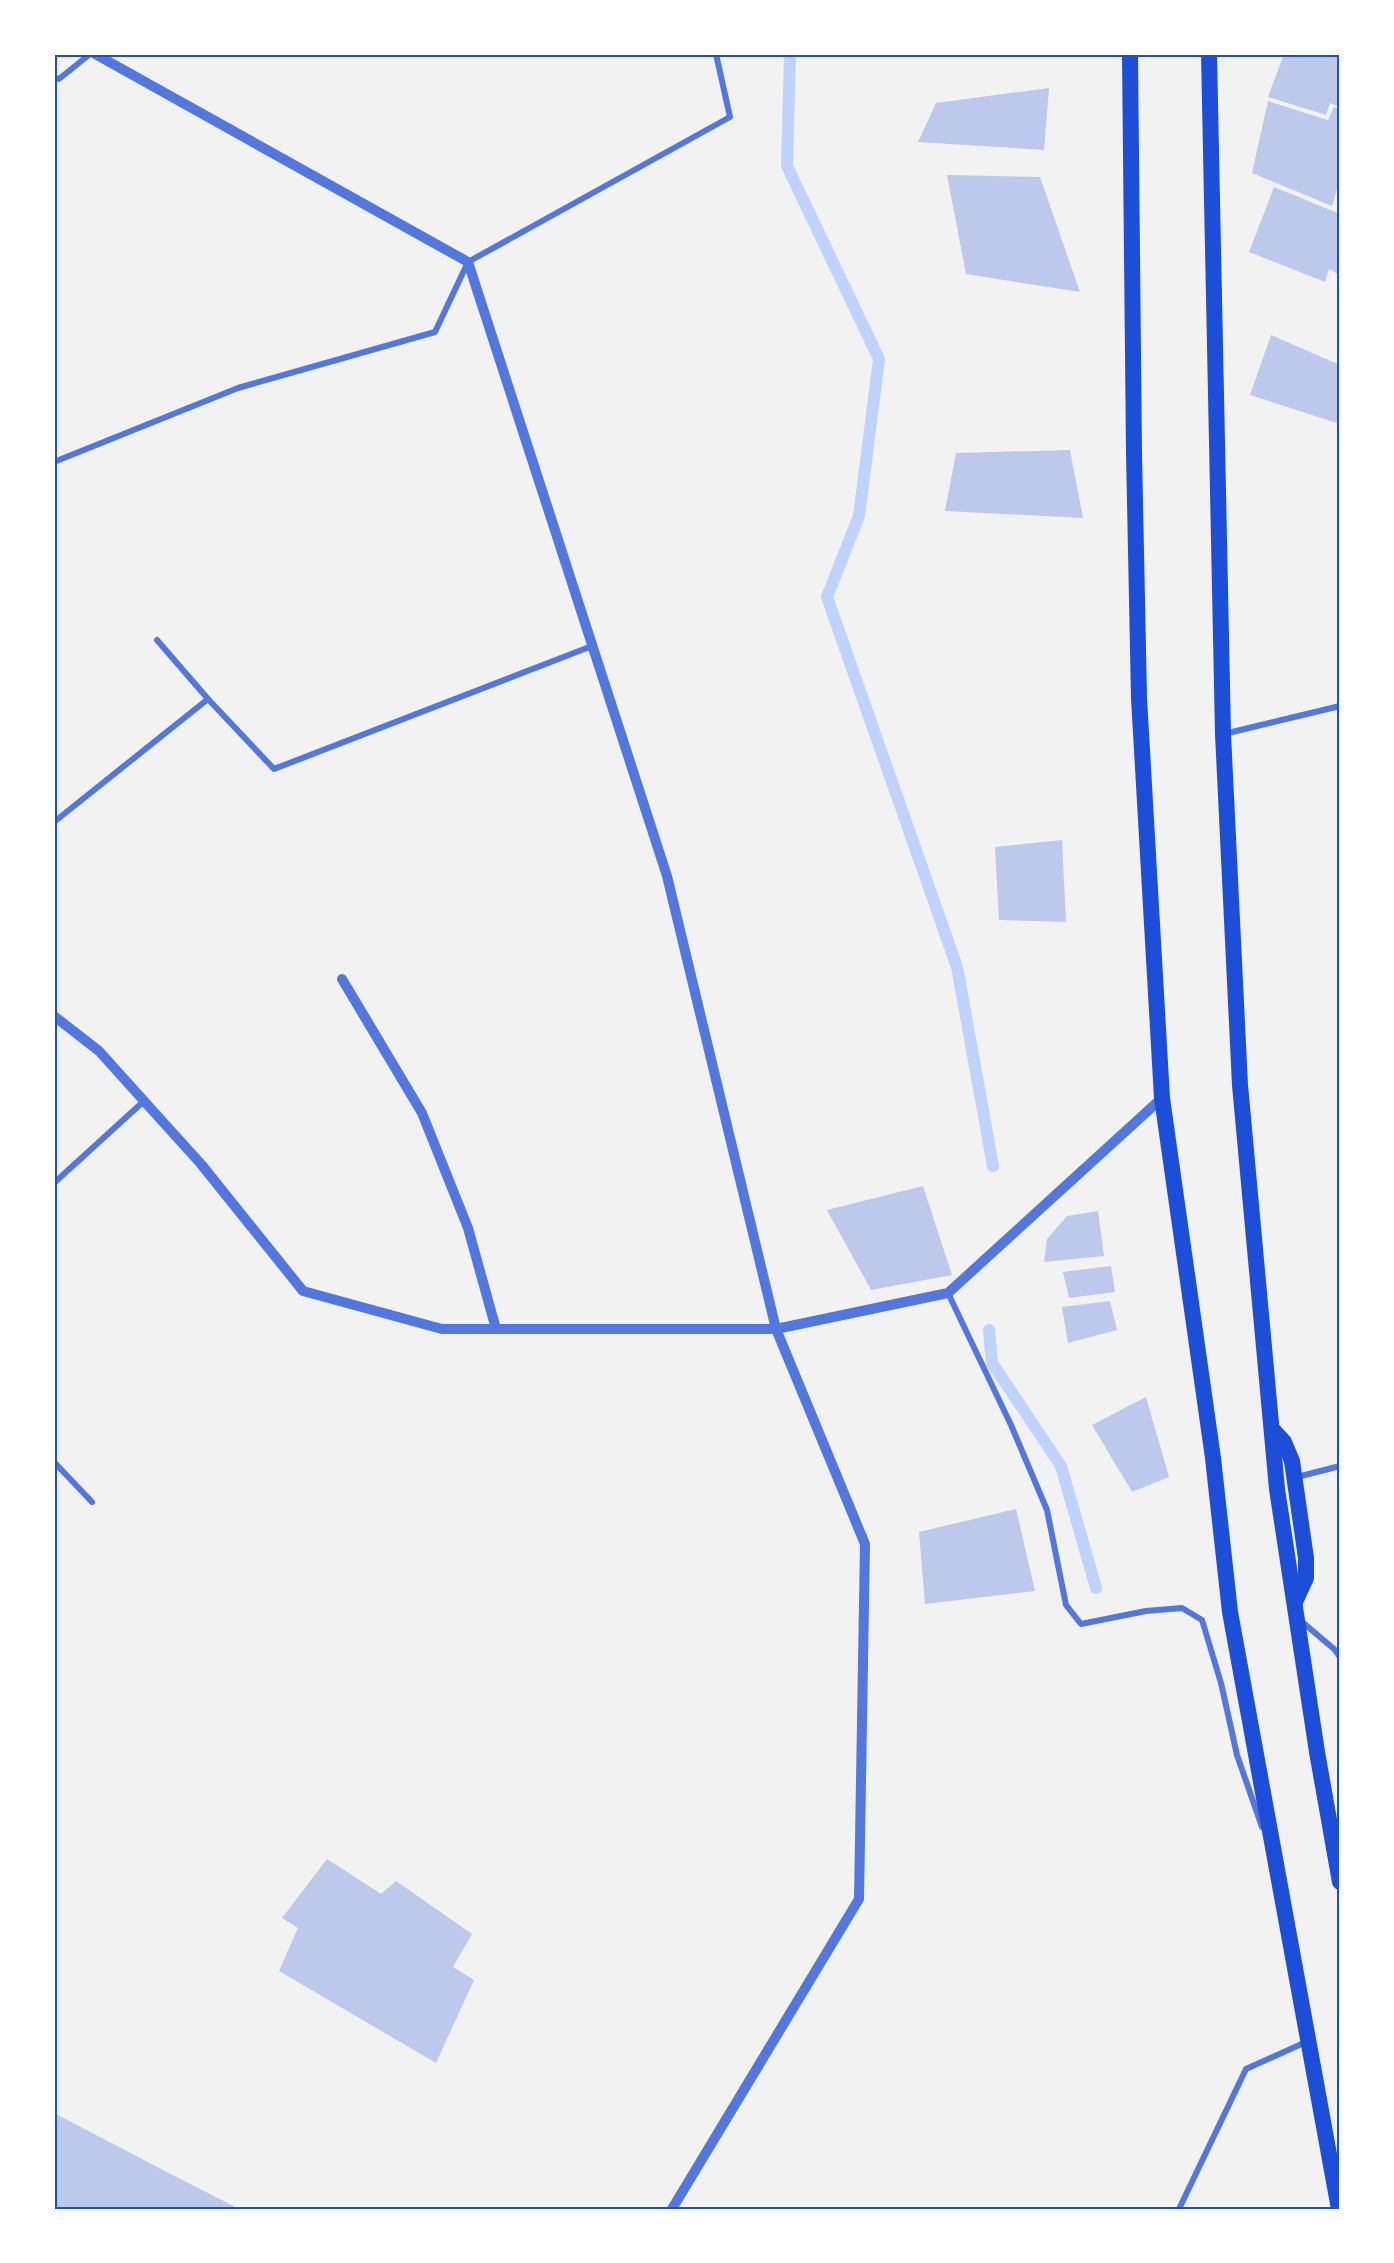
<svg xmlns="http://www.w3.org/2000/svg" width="1394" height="2263" font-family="'Source Serif 4',serif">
<rect width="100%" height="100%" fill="#f2f2f2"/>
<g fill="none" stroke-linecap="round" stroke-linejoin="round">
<g stroke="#bfd3fe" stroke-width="12">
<polyline points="790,54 787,166 879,359 859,516 827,597 957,967 993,1166"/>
<polyline points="989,1330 992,1363 1061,1466 1096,1588"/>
</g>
</g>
<g fill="#bdc9ec">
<polygon points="1284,54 1340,54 1340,107 1330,103 1326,115 1268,97"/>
<polygon points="1049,88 1044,150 918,142 936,103"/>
<polygon points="1268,101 1328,120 1334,107 1340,109 1340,179 1332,206 1252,173"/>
<polygon points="947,175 1040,177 1080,292 966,274"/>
<polygon points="1274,187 1340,214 1338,274 1329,269 1325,282 1249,252"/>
<polygon points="1271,335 1340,365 1340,424 1250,395"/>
<polygon points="1070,450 1083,518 945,511 956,453"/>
<polygon points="1062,840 1066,922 999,920 995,847"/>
<polygon points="923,1186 952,1275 871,1290 827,1210"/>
<polygon points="1098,1211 1104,1256 1044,1262 1047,1239 1067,1216"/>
<polygon points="1111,1266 1115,1292 1069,1298 1063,1272"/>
<polygon points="1110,1301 1117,1330 1068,1343 1062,1307"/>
<polygon points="1146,1397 1169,1477 1132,1492 1092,1425"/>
<polygon points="1016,1509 1035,1591 925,1604 919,1532"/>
<polygon points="327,1859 381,1894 396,1881 472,1934 453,1967 474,1980 436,2063 279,1971 298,1928 282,1918"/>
<polygon points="54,2113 165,2171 239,2209 54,2209"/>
</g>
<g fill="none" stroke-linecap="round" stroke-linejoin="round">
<g stroke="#5277de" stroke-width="6">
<polyline points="54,78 59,79 90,54"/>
<polyline points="54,462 238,388 435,332 468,262 730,117 716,54"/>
<polyline points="157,640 208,699 274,769 592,646"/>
<polyline points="1224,734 1340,706"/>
<polyline points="54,822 208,699"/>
<polyline points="54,1183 144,1101"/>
<polyline points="948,1293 1011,1425 1047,1510 1066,1605 1081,1624 1146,1611 1182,1608 1202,1620 1221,1683 1237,1755 1262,1827"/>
<polyline points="54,1462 92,1502"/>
<polyline points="1297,1477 1340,1466"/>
<polyline points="1301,1621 1334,1649 1340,1657"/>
<polyline points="1179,2209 1246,2069 1306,2042"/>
</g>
<g stroke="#5277de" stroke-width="10">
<polyline points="95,54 468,262 667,876 776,1329 865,1544 859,1899 672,2209"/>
<polyline points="342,979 422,1113 468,1228 496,1329"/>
<polyline points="54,1016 99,1051 144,1101 201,1164 303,1291 442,1329 776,1329 948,1293 1162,1098"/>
</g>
<g stroke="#1d4ed8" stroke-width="16">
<polyline points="1130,54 1134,453 1139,698 1162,1098 1213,1458 1230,1612 1339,2209"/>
<polyline points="1209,54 1223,734 1240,1085 1277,1489 1317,1752 1340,1882"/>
<polyline points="1272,1429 1284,1442 1292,1461 1306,1558 1306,1578 1295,1602"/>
</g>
</g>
<rect width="1394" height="2263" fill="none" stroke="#ffffff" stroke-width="111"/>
<rect x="56" y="56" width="1282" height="2152" fill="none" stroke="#1d4ed8" stroke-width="2"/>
</svg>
